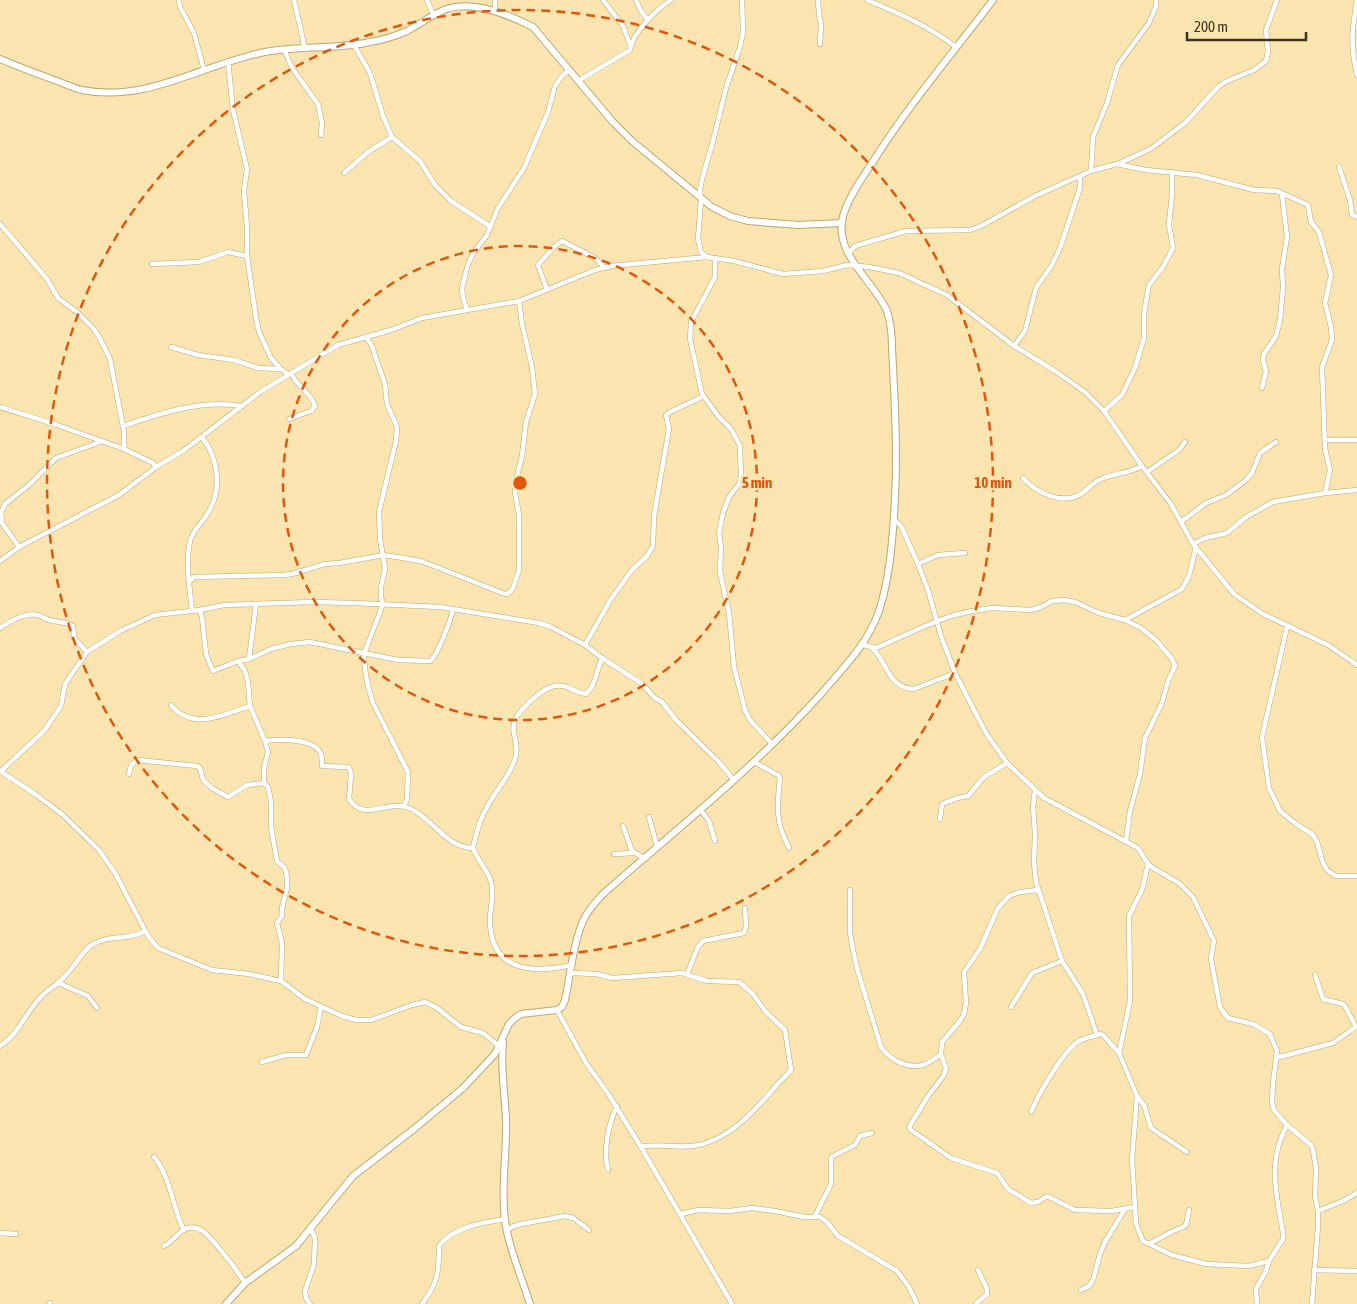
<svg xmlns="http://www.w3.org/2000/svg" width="1357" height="1304" font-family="'Asap Condensed',sans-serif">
<rect width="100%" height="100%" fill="#fae5b0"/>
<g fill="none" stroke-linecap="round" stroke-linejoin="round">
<defs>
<g id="street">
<polyline points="179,0 180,7 194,33 204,70"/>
<polyline points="294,0 305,49"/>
<polyline points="427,0 434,16"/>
<polyline points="495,0 495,11"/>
<polyline points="603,0 623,26 630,45"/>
<polyline points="636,0 641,11 648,20"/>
<polyline points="818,0 819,15 821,24 820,44"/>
<path d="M867 0C898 13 929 26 956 47"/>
<path d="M1357 0C1352 30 1350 44 1357 75"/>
<polyline points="354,45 370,73 383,116 392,137 420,161 435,185 451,201 491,227"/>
<polyline points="284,49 292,68 318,104 322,123 321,135"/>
<polyline points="228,61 233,110 247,169 244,191 247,227 247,256 256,318 259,332 271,358 281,369 288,374"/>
<path d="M578 81 630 50C632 33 656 10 671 0"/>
<polyline points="1118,164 1152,148 1186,122 1218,87 1225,82 1254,70 1266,61 1268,52 1266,30 1277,0"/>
<polyline points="1339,167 1350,200 1352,215 1357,217"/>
<polyline points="1091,171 1093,137 1107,103 1118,65 1149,23 1156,6 1156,0"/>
<polyline points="344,173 368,152 392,137"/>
<polyline points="0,224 47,279 58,298 78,313 94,329 99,337 110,359 124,432 124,449"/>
<polyline points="849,253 855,246 906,231 970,230 981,226 1037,195 1091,171 1117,164 1146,170 1197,175 1254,190 1277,191 1308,205 1311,222 1319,232 1331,275 1325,303 1331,327 1332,340 1322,367 1325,449 1330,470 1325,493 1273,502 1246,517 1227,533 1205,538 1193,544"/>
<polyline points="706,256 701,252 698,239 701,200 700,190 702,179 712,145 726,88 740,47 743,32 742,0"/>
<polyline points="715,258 715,277 691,322 690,339 702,394 719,417 731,429 740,446 741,478 739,484 729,497 723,513 719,533 721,547 720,572 729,613 734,667 745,710 750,720 772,744"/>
<polyline points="152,264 199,262 228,252 247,256"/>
<polyline points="547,290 538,265 554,247 562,241 595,258 605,268"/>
<polyline points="467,310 463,298 462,288 468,264 474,252 487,235 498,208 524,168 548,112 555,86 562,76 569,70"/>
<path d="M366 337 371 344 385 384 387 404 397 427 396 441 379 512 380 539 385 569 381 587V597L383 604 364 654C364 670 368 688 373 703L408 772 407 799 404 806"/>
<polyline points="1014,346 1025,331 1036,288 1052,265 1060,248 1080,188 1080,176"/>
<polyline points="171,347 198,355 234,360 258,368 281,369"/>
<polyline points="1262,388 1266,371 1263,360 1264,354 1276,336 1280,320 1283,288 1282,269 1287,237 1282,194"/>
<polyline points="0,407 57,425 124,449 153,463 156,467"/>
<polyline points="1104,411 1122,395 1135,368 1144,338 1144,313 1149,285 1163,267 1173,248 1169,225 1172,194 1172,172"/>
<path d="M289 419 311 411 315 406C311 392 296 386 291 373"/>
<path d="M123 426C161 413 202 399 242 406"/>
<polyline points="1325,440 1357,440"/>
<polyline points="1147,472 1179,450 1185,442"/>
<path d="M1023 478C1036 492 1060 505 1079 495 1087 491 1093 482 1101 479 1115 473 1128 474 1142 466"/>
<polyline points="1325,493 1357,490"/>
<polyline points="894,519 901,526 918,564 928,590 941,636 955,673 986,733 1007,763 1044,798 1138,848 1148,864 1153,868 1179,883 1193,897 1214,941 1211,959 1220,1007 1224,1013 1228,1018 1253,1024 1270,1034 1277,1051 1273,1083 1272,1102 1274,1110 1287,1125 1311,1145 1313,1150 1316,1169 1315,1197 1318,1211 1318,1226 1312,1304"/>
<polyline points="1181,522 1206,503 1226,495 1245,481 1252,473 1260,453 1276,442"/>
<polyline points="19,547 2,523 1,513 5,504 29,485 56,458 100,442"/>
<polyline points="0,561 19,547 119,495 156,467 183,451 260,392 338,345 391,330 422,318 519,301 595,270 611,266 707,257 734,261 783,274 823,271 847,265 870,267 899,273 947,295 1014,346 1055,371 1085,392 1104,411 1142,466 1171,504 1193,544 1234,594 1263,614 1328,645 1357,665"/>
<polyline points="918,564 938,555 965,553"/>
<polyline points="190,581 194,577 283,575 292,574 325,564 339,563 384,555 421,561 505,594 509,593 513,588 519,570 519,515 515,493 515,485 522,456 526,422 535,394 532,367 522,324 519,301"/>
<path d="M200 610 202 617 206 654 213 671 238 661 249 659 271 649 291 644 310 642 398 660 430 661C438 655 450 621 453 610"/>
<path d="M192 611C190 588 185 564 190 541 193 530 200 525 206 516 223 492 219 459 202 437"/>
<polyline points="1125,620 1182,589 1189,576 1196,547"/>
<polyline points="1287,627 1262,737 1269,788 1280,811 1296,824 1312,834 1317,842 1323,863 1327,870 1336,876 1357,876"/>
<path d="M0 628C10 621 25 612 38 615 42 616 45 619 49 620 60 623 61 620 73 626L74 638 87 652"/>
<polyline points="585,645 611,599 632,570 647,556 653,546 654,516 669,429 666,415 668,413 704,396"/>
<polyline points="863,645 876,648 925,626 951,616 972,611 992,608 1031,610 1041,607 1052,601 1064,600 1075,602 1099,613 1125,620 1141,628 1157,641 1172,659 1175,666 1168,681 1162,703 1145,738 1140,774 1130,811 1126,841"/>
<path d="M872 648C888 662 887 688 914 689L955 673"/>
<polyline points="249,659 256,604"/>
<polyline points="238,661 245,671 248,682 250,706 265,741 268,752 264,768 264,783 268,787 271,802 271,827 277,861 285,868 287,878 287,888 282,908 282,916 277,923 282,943 281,981"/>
<path d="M171 705C192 731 224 715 250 706"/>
<path d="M265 741C279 739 315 738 321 754 322 757 322 763 322 766L349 767 351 774 349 799C365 823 386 799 409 808 432 817 444 847 473 848"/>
<path d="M754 762 778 775 780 778C777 806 775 821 789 848"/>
<polyline points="0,771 35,794 63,815 99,850 115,873 148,936 158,948 212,970 249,974 281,981 305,999 342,1016 356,1020 371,1020 412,1005 425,1002 437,1008 461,1027 483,1033 499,1046"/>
<polyline points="1,771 44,731 61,706 65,684 87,652 120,631 155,615 200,610 224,605 312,602 355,603 440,607 539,623 551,627 585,645 602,658 641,683 655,698 662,702 676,720 719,762 733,779"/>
<polyline points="129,774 131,765 137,760 197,766 200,768 203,780 212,788 228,797 247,785 264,783"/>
<polyline points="1035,790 1033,806 1035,834 1034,863 1036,882 1062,961 1083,994 1097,1035 1101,1034 1104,1036 1119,1053 1137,1096 1132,1159 1136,1224 1143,1241 1172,1255 1206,1264 1249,1266 1269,1261"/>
<polyline points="700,809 709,821 715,841"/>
<polyline points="649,817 657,846"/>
<polyline points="940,819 942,804 957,798 968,796 984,777 1007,763"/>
<polyline points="623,826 632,851 644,858"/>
<polyline points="614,854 635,853"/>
<path d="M850 890V933L853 950 858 972 881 1047C890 1060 907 1069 923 1065 930 1063 936 1058 941 1054"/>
<polyline points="1038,890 1020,892 1009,896 998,908 980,949 964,972 966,1003 964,1014 960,1021 942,1042 941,1054 946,1069 944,1075 928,1096 909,1127 911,1130 951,1158 997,1173 1008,1189 1031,1203 1038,1202 1047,1196 1075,1210 1112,1211 1135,1207"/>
<path d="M572 965C534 973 493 973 490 924 489 911 495 896 491 882 488 870 477 860 473 848 476 833 480 818 488 805 497 789 512 773 516 755 519 742 509 731 516 718 523 707 541 689 554 686 567 683 574 693 586 694L592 687 602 658"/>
<path d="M571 973 597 974 612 978 682 973 707 981 739 982 753 994 765 1011 785 1030 791 1070C786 1076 780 1081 775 1087 754 1112 727 1142 692 1146 675 1148 658 1143 641 1147"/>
<polyline points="687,974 698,947 703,941 744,933 746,926 745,908"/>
<polyline points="1315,975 1323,999 1343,1004 1345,1006 1356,1027"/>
<polyline points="59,983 88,996 97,1008"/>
<polyline points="1011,1007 1032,973 1062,961"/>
<polyline points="557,1010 586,1063 609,1095 641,1147 732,1304"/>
<path d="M0 1046C18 1035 25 1014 39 999 46 990 58 985 65 976 74 967 80 955 90 946 106 934 129 941 145 931"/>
<polyline points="1119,1053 1130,1001 1129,916 1142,890 1148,864"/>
<polyline points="1276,1058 1333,1043 1357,1026"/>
<polyline points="262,1062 286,1055 306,1055 317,1027 321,1007"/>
<polyline points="1137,1096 1144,1105 1151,1128 1187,1152"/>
<path d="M1031 1112C1038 1095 1063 1051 1079 1041 1084 1038 1091 1037 1097 1035"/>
<path d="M154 1157C171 1177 172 1207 184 1230"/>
<path d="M608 1170C603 1151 608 1125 617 1106"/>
<polyline points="1318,1211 1343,1201 1357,1193"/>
<polyline points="681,1214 698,1210 730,1211 752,1208 775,1211 804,1217 820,1217 827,1222 838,1236 897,1271 909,1287 917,1304"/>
<polyline points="815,1216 831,1184 831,1158 833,1156 855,1145 860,1136 872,1133"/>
<polyline points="507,1230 514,1226 521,1224 565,1216 573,1218 589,1230"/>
<polyline points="0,1233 16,1234"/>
<polyline points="1149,1244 1171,1232 1183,1227 1186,1225 1189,1210"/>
<path d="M164 1246C173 1242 178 1232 185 1229 202 1222 213 1242 222 1252 231 1262 238 1272 245 1283"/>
<polyline points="1314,1270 1357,1271"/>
<polyline points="1081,1290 1089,1286 1093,1280 1100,1254 1105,1242 1125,1209"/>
<polyline points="49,1304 50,1303"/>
<polyline points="310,1304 306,1298 305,1291 314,1264 315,1238 311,1229"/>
<path d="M422 1304C438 1283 439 1272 439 1246 453 1227 484 1222 506 1219"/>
<polyline points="976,1304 987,1294 987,1289 978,1270"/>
<path d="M1257 1304 1256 1289 1266 1271 1269 1261 1283 1239C1284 1231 1281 1224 1280 1216 1274 1183 1270 1157 1287 1125"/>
</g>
<g id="secondary">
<path d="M0 59C19 67 37 74 57 81 65 84 73 88 82 90 147 103 203 64 265 52 300 45 336 50 370 42 382 40 396 36 407 31 420 24 433 14 446 9 474 0 509 15 533 27L612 121 632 141 712 207 730 216 748 221 798 225 842 223"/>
<path d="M503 1042C500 1068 505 1093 506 1119 507 1155 500 1191 506 1227 511 1254 522 1278 530 1304"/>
<path d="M226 1304 245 1283 296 1246 353 1176 414 1129 463 1088 495 1054 509 1024 515 1018 521 1014 557 1010 562 1007 565 1000C570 977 574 939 584 919 588 910 596 902 603 894 677 829 755 767 821 694 844 667 867 645 879 611 889 580 892 547 894 515 898 460 895 404 892 348 892 336 891 323 887 311 874 281 833 254 843 216 849 196 863 177 874 160 910 103 953 53 993 0"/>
</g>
</defs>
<use href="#street" stroke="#bca775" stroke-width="5.5"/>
<use href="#secondary" stroke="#bca775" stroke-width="8"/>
<use href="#street" stroke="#fff" stroke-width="4.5"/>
<use href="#secondary" stroke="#fff" stroke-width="6"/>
</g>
<g fill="none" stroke="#df570d" stroke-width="2.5" stroke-dasharray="9 6">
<circle cx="520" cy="483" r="237"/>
<circle cx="520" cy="483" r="473"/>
</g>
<circle cx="520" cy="483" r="8" fill="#df570d" stroke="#fae5b0" stroke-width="2.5"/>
<g font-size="15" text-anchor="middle" font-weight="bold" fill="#df570d" stroke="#fae5b0" stroke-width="5" stroke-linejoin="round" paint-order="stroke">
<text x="757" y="488">5 min</text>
<text x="993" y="488">10 min</text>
</g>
<path d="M1187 32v8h119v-8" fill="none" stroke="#3d341f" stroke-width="2.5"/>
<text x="1194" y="32" font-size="15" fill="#3d341f" stroke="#fae5b0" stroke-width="4" paint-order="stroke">200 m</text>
</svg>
